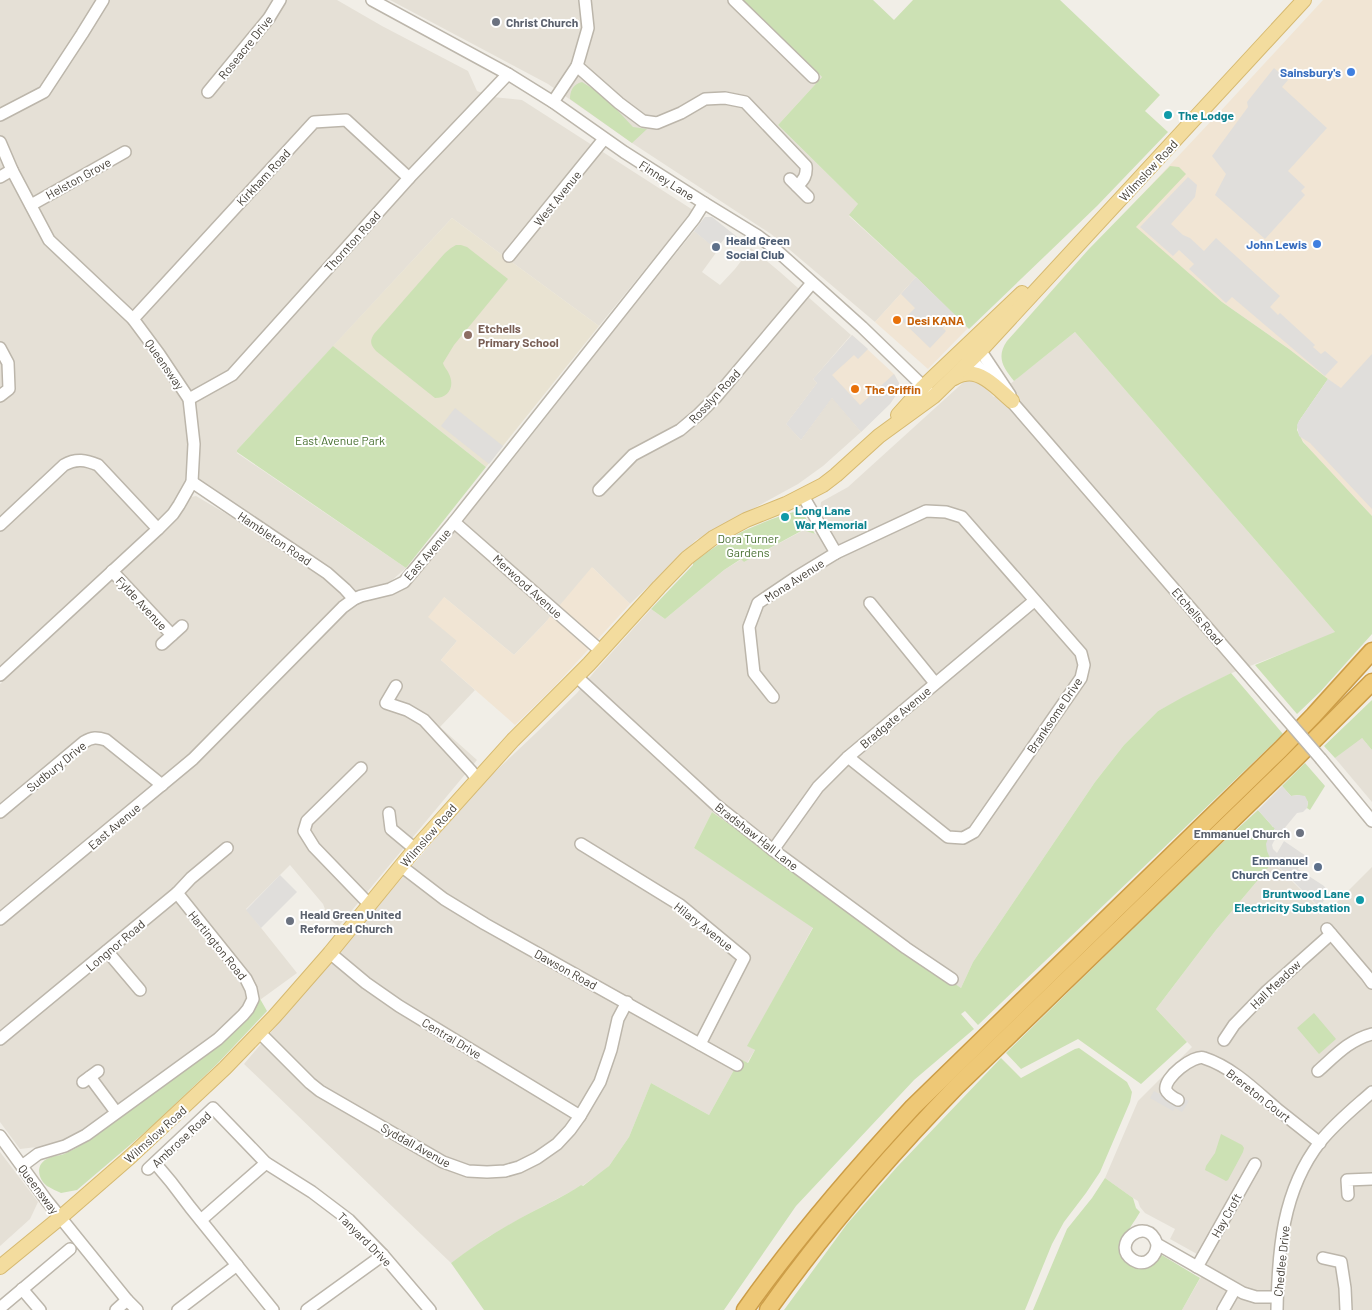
<svg xmlns="http://www.w3.org/2000/svg" width="1372" height="1310" font-family="Barlow,sans-serif">
<rect width="100%" height="100%" fill="#f1eee7"/>
<g fill="#e5e0d6">
<polygon points="0,0 337,0 382,26 468,71 477,91 493,97 522,100 693,210 599,326 452,218 237,450 237,453 406,568 391,581 374,590 405,589 455,529 694,231 718,250 702,272 720,285 735,269 751,248 780,272 851,335 813,379 817,383 786,424 801,440 832,397 861,432 823,466 798,484 696,540 630,604 593,568 544,624 514,655 444,597 457,641 441,660 475,690 440,727 477,760 338,927 328,917 323,904 290,865 246,909 297,973 70,1138 45,1146 20,1149 0,1122 0,684 176,519 191,497 196,496 269,539 192,482 158,529 0,675"/>
<polygon points="390,0 743,0 822,77 778,125 859,205 849,216 916,277 875,322 771,234 632,143 548,84"/>
<polygon points="1075,332 1336,633 1229,674 1158,711 1124,745 1095,782 973,962 961,988 712,812 694,848 813,927 748,1046 755,1050 747,1063 740,1059 709,1115 651,1083 629,1137 609,1166 605,1170 582,1186 581,1185 572,1191 530,1213 488,1237 451,1263 244,1064 479,787 536,733 577,693 595,671 651,609 665,619 724,570 742,559 744,562 804,530 815,534 829,527 820,510 821,502 848,487 967,379 980,382 994,397"/>
<polygon points="1361,737 1372,750 1372,802 1335,758"/>
<polygon points="1273,862 1325,914 1372,867 1372,1310 1182,1310 1208,1265 1206,1263 1206,1259 1170,1239 1175,1229 1145,1213 1140,1207 1138,1201 1133,1198 1105,1178 1138,1101 1192,1047 1156,1009 1216,930"/>
<polygon points="0,1152 38,1202 30,1219 0,1246"/>
</g>
<g fill="#f1e5d4">
<polygon points="1323,0 1372,0 1372,516 1313,454 1299,436 1328,379 1289,349 1222,302 1122,216 1228,103"/>
<polygon points="916,277 968,328 928,369 875,322"/>
<polygon points="852,335 894,374 899,383 896,395 892,401 861,432 832,398 801,440 786,424 817,383 813,379"/>
<polygon points="592,567 630,604 553,688 515,725 441,660 457,641 428,617 444,597 514,655 544,624"/>
</g>
<polygon fill="#e9e3d2" points="452,218 599,326 486,467 333,346"/>
<g fill="#cce1b4">
<polygon points="743,0 873,0 894,20 913,0 1060,0 1160,95 1145,111 1168,132 1097,206 969,329 916,277 849,215 858,204 778,125 822,77"/>
<path d="M582 82 603 95 633 127 647 129 632 143 570 99C570 91 573 84 582 82Z"/>
<path d="M1170 166 1179 167 1186 174 1136 227 1222 302 1289 349 1328 379 1299 421 1297 430 1303 442 1372 516V634L1320 692 1297 714 1255 665 1335 632 1075 332 1014 381C1003 367 996 357 1007 341L1088 250Z"/>
<path d="M456 245H461L467 247 508 279 454 345 443 363C444 367 447 369 449 374 455 386 449 398 435 398L376 351C371 345 369 342 374 334L445 253 451 248Z"/>
<polygon points="333,346 486,467 406,568 237,452 237,450"/>
<path d="M800 510 803 513 815 534 803 530 744 562 741 559 724 570 665 619 651 609 693 565V563C724 537 762 521 800 510Z"/>
<path d="M1231 673 1283 734 978 1025 965 1011 961 1014 974 1029 914 1080 796 1206 724 1310H484L451 1263C476 1244 502 1228 530 1213 547 1204 565 1196 581 1185L583 1186 609 1166 629 1137 651 1083 709 1115 740 1059 748 1063 755 1050 747 1046 813 928 694 848 712 812 961 988 973 962 1095 782 1124 745 1158 711 1183 697Z"/>
<polygon points="1372,700 1372,750 1362,738 1335,758 1324,746"/>
<polygon points="1305,763 1325,786 1310,810 1307,808 1308,802 1299,795 1291,796 1282,786"/>
<polygon points="1258,810 1273,827 1281,822 1272,832 1270,858 1273,862 1216,930 1156,1009 1187,1042 1141,1084 1078,1039 1021,1069 1006,1053 1196,867"/>
<path d="M255 990 267 1011 217 1064 151 1127 77 1190 61 1193C57 1191 52 1189 47 1186 39 1180 35 1167 45 1160 51 1156 58 1156 64 1154 71 1151 78 1147 85 1143L225 1040 248 1017Z"/>
<polygon points="1314,1013 1336,1039 1319,1054 1297,1028"/>
<polygon points="1079,1048 1127,1082 1132,1092 1130,1102 1100,1172 1086,1193 1064,1222 1052,1244 1025,1310 784,1310 847,1224 897,1167 1001,1058 1021,1078 1075,1049"/>
<polygon points="1221,1134 1242,1145 1244,1148 1243,1152 1228,1180 1226,1181 1205,1170 1206,1166 1215,1153"/>
<path d="M1105 1178 1133 1198 1136 1208 1140 1212C1135 1221 1121 1239 1121 1249 1120 1254 1123 1257 1126 1260L1160 1254 1200 1278 1182 1310H1033L1067 1229 1092 1198Z"/>
</g>
<g fill="#e0dedb">
<polygon points="1274,68 1288,80 1282,87 1327,128 1288,171 1305,187 1301,191 1305,195 1265,239 1215,195 1226,174 1212,156 1248,107 1247,102"/>
<polygon points="1188,177 1197,185 1195,197 1171,224 1183,235 1190,238 1204,251 1216,238 1280,296 1270,307 1278,315 1280,313 1315,345 1313,347 1321,354 1325,351 1338,362 1325,376 1232,297 1226,303 1189,269 1194,264 1179,250 1173,256 1140,227"/>
<polygon points="705,217 712,217 741,240 737,246 725,238 716,249 694,231"/>
<polygon points="916,277 955,315 943,328 946,331 930,348 902,321 915,308 901,294"/>
<polygon points="852,335 868,349 858,359 854,355 832,375 860,405 894,374 899,383 896,395 890,404 861,432 832,398 801,440 786,424 817,383 813,379"/>
<polygon points="1372,354 1372,509 1310,443 1299,436 1297,425 1299,421 1328,379 1341,388"/>
<polygon points="455,408 503,446 489,464 441,426"/>
<polygon points="1282,786 1291,796 1299,795 1305,796 1308,802 1307,808 1303,812 1297,813 1274,841 1272,845 1273,849 1277,853 1284,841 1306,856 1298,869 1324,886 1329,894 1319,907 1270,858 1267,851 1266,844 1268,838 1275,829 1258,810"/>
<polygon points="280,875 297,892 261,928 246,910"/>
<polygon points="1154,1091 1177,1104 1181,1097 1189,1101 1182,1112 1175,1108 1173,1111 1150,1098"/>
</g>
<g fill="none" stroke-linecap="round" stroke-linejoin="round">
<defs>
<g id="minor">
<polyline points="372,0 508,74 553,102 624,152 704,203 758,236 774,248 862,327 928,391"/>
<polyline points="734,0 813,77"/>
<path d="M577 66 619 103 643 121 657 123 681 113 705 99 725 98 745 102 806 166C807 175 804 180 797 186"/>
<polyline points="208,92 269,18 280,0"/>
<polyline points="553,102 577,66 588,28 585,0"/>
<polyline points="0,115 44,92 82,34 103,0"/>
<polyline points="0,142 12,170 49,240 133,319 159,354 189,399 194,444 192,482 179,505 173,514 158,529 0,675"/>
<polyline points="0,177 12,170"/>
<polyline points="790,179 808,197"/>
<polyline points="31,205 125,152"/>
<polyline points="509,256 604,139"/>
<polyline points="133,319 314,122 346,120 409,178"/>
<polyline points="976,344 1010,395"/>
<polyline points="0,348 8,363 9,389 0,396"/>
<polyline points="966,354 991,380"/>
<polyline points="1006,395 1283,715"/>
<polyline points="189,399 232,375 409,178 508,74"/>
<polyline points="192,482 327,573 345,589 354,599"/>
<polyline points="599,490 633,455 680,430 699,414 716,397 812,283"/>
<polyline points="454,522 601,651"/>
<path d="M0 525 64 465C76 458 86 460 98 465L158 529"/>
<polyline points="836,553 926,511 946,512 962,517 1081,653 1084,665 1081,678 974,832 963,838 948,837 848,757"/>
<polyline points="112,571 172,635"/>
<polyline points="870,603 935,683"/>
<polyline points="162,644 182,626"/>
<polyline points="577,677 715,804 773,850 906,948 952,979"/>
<polyline points="396,686 386,703 407,710 424,720 471,771 477,779"/>
<polyline points="773,697 754,673 749,627 758,603 795,578 836,553 803,496"/>
<polyline points="1321,759 1372,821"/>
<polyline points="361,768 307,821 304,831 314,847 370,905"/>
<path d="M0 812 84 742C92 737 97 737 106 740L162 785"/>
<polyline points="389,813 391,829 415,849"/>
<polyline points="581,844 680,905 744,958 700,1044"/>
<polyline points="773,850 818,787 848,757 1034,601"/>
<polyline points="401,866 444,899 485,924 737,1065"/>
<polyline points="0,919 193,759 343,607 354,599 361,596 390,589 404,582 454,522 694,219 704,203"/>
<polyline points="1327,929 1367,976 1372,983"/>
<polyline points="107,951 140,990"/>
<polyline points="330,953 366,983 399,1006 580,1116"/>
<polyline points="260,1033 310,1083 320,1091 443,1162 468,1171 487,1172 505,1171 519,1167 537,1158 557,1144 570,1130 580,1116 600,1082 611,1050 618,1019 627,1002"/>
<polyline points="0,1039 177,893 191,878 227,848"/>
<polyline points="1224,1040 1234,1025 1267,991 1331,934"/>
<path d="M1318 1071C1335 1056 1349 1040 1372 1034"/>
<polyline points="90,1077 116,1112"/>
<polyline points="83,1082 98,1071"/>
<path d="M1178 1100C1174 1098 1168 1095 1166 1090 1163 1078 1194 1054 1204 1058 1232 1067 1255 1090 1277 1109 1291 1120 1305 1131 1320 1143"/>
<polyline points="0,1136 47,1201 127,1300 137,1310"/>
<polyline points="155,1163 171,1182 190,1207 273,1310"/>
<polyline points="22,1166 38,1154 65,1146 86,1135 218,1039 243,1015 248,1009 253,999 251,989 246,979 177,893"/>
<polyline points="148,1169 213,1108 266,1163 312,1192 349,1220 383,1255 430,1310"/>
<polyline points="1348,1195 1347,1180 1372,1179"/>
<polyline points="201,1220 266,1163"/>
<path d="M1157 1244C1157 1256 1146 1268 1133 1260 1109 1245 1147 1213 1157 1244L1243 1293 1256 1297H1277"/>
<polyline points="1323,1258 1341,1262 1345,1288 1346,1310"/>
<polyline points="1197,1267 1255,1164"/>
<polyline points="22,1289 40,1310"/>
<polyline points="0,1308 70,1249"/>
<polyline points="116,1310 127,1300"/>
<polyline points="178,1310 237,1265"/>
<polyline points="307,1310 383,1255"/>
<polyline points="1223,1310 1235,1289"/>
<path d="M1277 1310C1278 1251 1282 1191 1320 1142 1335 1123 1354 1108 1372 1092"/>
</g>
<g id="major">
<path d="M954 378C958 376 962 374 965 374 982 370 1000 391 1012 401"/>
<polyline points="898,415 923,387 1022,293"/>
<polyline points="0,1267 61,1217 130,1157 225,1068 274,1017 330,953 415,849 513,740 589,664 659,587 687,558 713,538 746,520 786,504 823,485 836,475 879,436 934,396 981,350 1304,0"/>
</g>
<g id="highway">
<path d="M745 1310C796 1238 853 1172 913 1107L1281 749 1314 715 1372 651"/>
<path d="M768 1310C825 1230 889 1156 957 1086L1292 762 1372 682"/>
</g>
</defs>
<use href="#minor" stroke="#bcb6ab" stroke-width="14"/>
<use href="#major" stroke="#d6b970" stroke-width="16"/>
<use href="#highway" stroke="#cc9d47" stroke-width="19"/>
<use href="#minor" stroke="#fff" stroke-width="11"/>
<use href="#major" stroke="#f3dc9e" stroke-width="14"/>
<use href="#highway" stroke="#eec876" stroke-width="16"/>
<defs>
<polyline id="minor-bridge" points="1283,715 1321,759"/>
</defs>
<use href="#minor-bridge" stroke="#bcb6ab" stroke-width="14" stroke-linecap="butt"/>
<use href="#minor-bridge" stroke="#fff" stroke-width="11"/>
</g>
<g fill="#6b7280" stroke="#fff" stroke-width="2">
<circle cx="496" cy="22" r="5"/>
<circle cx="1300" cy="833" r="5"/>
<circle cx="290" cy="921" r="5"/>
</g>
<g fill="#3f7fe0" stroke="#fff" stroke-width="2">
<circle cx="1351" cy="72" r="5"/>
<circle cx="1317" cy="244" r="5"/>
</g>
<g fill="#0f9aa8" stroke="#fff" stroke-width="2">
<circle cx="1168" cy="115" r="5"/>
<circle cx="785" cy="517" r="5"/>
<circle cx="1360" cy="900" r="5"/>
</g>
<g fill="#5c6f8a" stroke="#fff" stroke-width="2">
<circle cx="716" cy="247" r="5"/>
<circle cx="1318" cy="867" r="5"/>
</g>
<g fill="#e8710a" stroke="#fff" stroke-width="2">
<circle cx="897" cy="320" r="5"/>
<circle cx="855" cy="389" r="5"/>
</g>
<circle fill="#8d6e63" stroke="#fff" stroke-width="2" cx="468" cy="335" r="5"/>
<g text-anchor="middle" dominant-baseline="central" stroke-width="4" stroke-linejoin="round" paint-order="stroke">
<g font-size="12" font-weight="bold" fill="#5b616d" stroke="#fff" text-anchor="start">
<text x="506" y="22">Christ Church</text>
<text x="1290" y="833" text-anchor="end">Emmanuel Church</text>
<text x="300" y="914">Heald Green United<tspan x="300" dy="14">Reformed Church</tspan></text>
</g>
<g font-size="12" fill="#443f37" stroke="#fff">
<text transform="translate(245 47) rotate(-51)">Roseacre Drive</text>
<text transform="translate(1148 170) rotate(-47)">Wilmslow Road</text>
<text transform="translate(263 177) rotate(-47)">Kirkham Road</text>
<text transform="translate(78 178) rotate(-29)">Helston Grove</text>
<text transform="translate(667 180) rotate(33)">Finney Lane</text>
<text transform="translate(557 198) rotate(-51)">West Avenue</text>
<text transform="translate(352 241) rotate(-48)">Thornton Road</text>
<text transform="translate(165 364) rotate(55)">Queensway</text>
<text transform="translate(714 396) rotate(-47)">Rosslyn Road</text>
<text transform="translate(275 538) rotate(34)">Hambleton Road</text>
<text transform="translate(427 554) rotate(-49)">East Avenue</text>
<text transform="translate(794 580) rotate(-33)">Mona Avenue</text>
<text transform="translate(528 586) rotate(42)">Merwood Avenue</text>
<text transform="translate(142 603) rotate(47)">Fylde Avenue</text>
<text transform="translate(1198 616) rotate(49)">Etchells Road</text>
<text transform="translate(1054 715) rotate(-56)">Branksome Drive</text>
<text transform="translate(895 717) rotate(-40)">Bradgate Avenue</text>
<text transform="translate(56 766) rotate(-39)">Sudbury Drive</text>
<text transform="translate(114 826) rotate(-40)">East Avenue</text>
<text transform="translate(428 835) rotate(-49)">Wilmslow Road</text>
<text transform="translate(757 836) rotate(38)">Bradshaw Hall Lane</text>
<text transform="translate(704 926) rotate(38)">Hilary Avenue</text>
<text transform="translate(115 945) rotate(-40)">Longnor Road</text>
<text transform="translate(218 945) rotate(51)">Hartington Road</text>
<text transform="translate(566 969) rotate(29)">Dawson Road</text>
<text transform="translate(1275 984) rotate(-44)">Hall Meadow</text>
<text transform="translate(452 1038) rotate(31)">Central Drive</text>
<text transform="translate(1259 1095) rotate(38)">Brereton Court</text>
<text transform="translate(155 1134) rotate(-42)">Wilmslow Road</text>
<text transform="translate(181 1139) rotate(-43)">Ambrose Road</text>
<text transform="translate(416 1145) rotate(29)">Syddall Avenue</text>
<text transform="translate(39 1189) rotate(53)">Queensway</text>
<text transform="translate(1226 1215) rotate(-61)">Hay Croft</text>
<text transform="translate(365 1239) rotate(45)">Tanyard Drive</text>
<text transform="translate(1281 1261) rotate(-84)">Chedlee Drive</text>
</g>
<g font-size="12" font-weight="bold" fill="#366cbe" stroke="#fff" text-anchor="end">
<text x="1341" y="72">Sainsbury's</text>
<text x="1307" y="244">John Lewis</text>
</g>
<g font-size="12" font-weight="bold" fill="#0d838f" stroke="#fff" text-anchor="start">
<text x="1178" y="115">The Lodge</text>
<text x="795" y="510">Long Lane<tspan x="795" dy="14">War Memorial</tspan></text>
<text x="1350" y="893" text-anchor="end">Bruntwood Lane<tspan x="1350" dy="14">Electricity Substation</tspan></text>
</g>
<g font-size="12" font-weight="bold" fill="#4e5e75" stroke="#fff" text-anchor="start">
<text x="726" y="240">Heald Green<tspan x="726" dy="14">Social Club</tspan></text>
<text x="1308" y="860" text-anchor="end">Emmanuel<tspan x="1308" dy="14">Church Centre</tspan></text>
</g>
<g font-size="12" font-weight="bold" fill="#c56008" stroke="#fff" text-anchor="start">
<text x="907" y="320">Desi KANA</text>
<text x="865" y="389">The Griffin</text>
</g>
<g font-size="12" font-weight="bold" fill="#785e54" stroke="#fff" text-anchor="start">
<text x="478" y="328">Etchells<tspan x="478" dy="14">Primary School</tspan></text>
</g>
<g font-size="12" fill="#476f30" stroke="#fff">
<text x="340" y="440">East Avenue Park</text>
<text x="748" y="538">Dora Turner<tspan x="748" dy="14">Gardens</tspan></text>
</g>
</g>
</svg>
